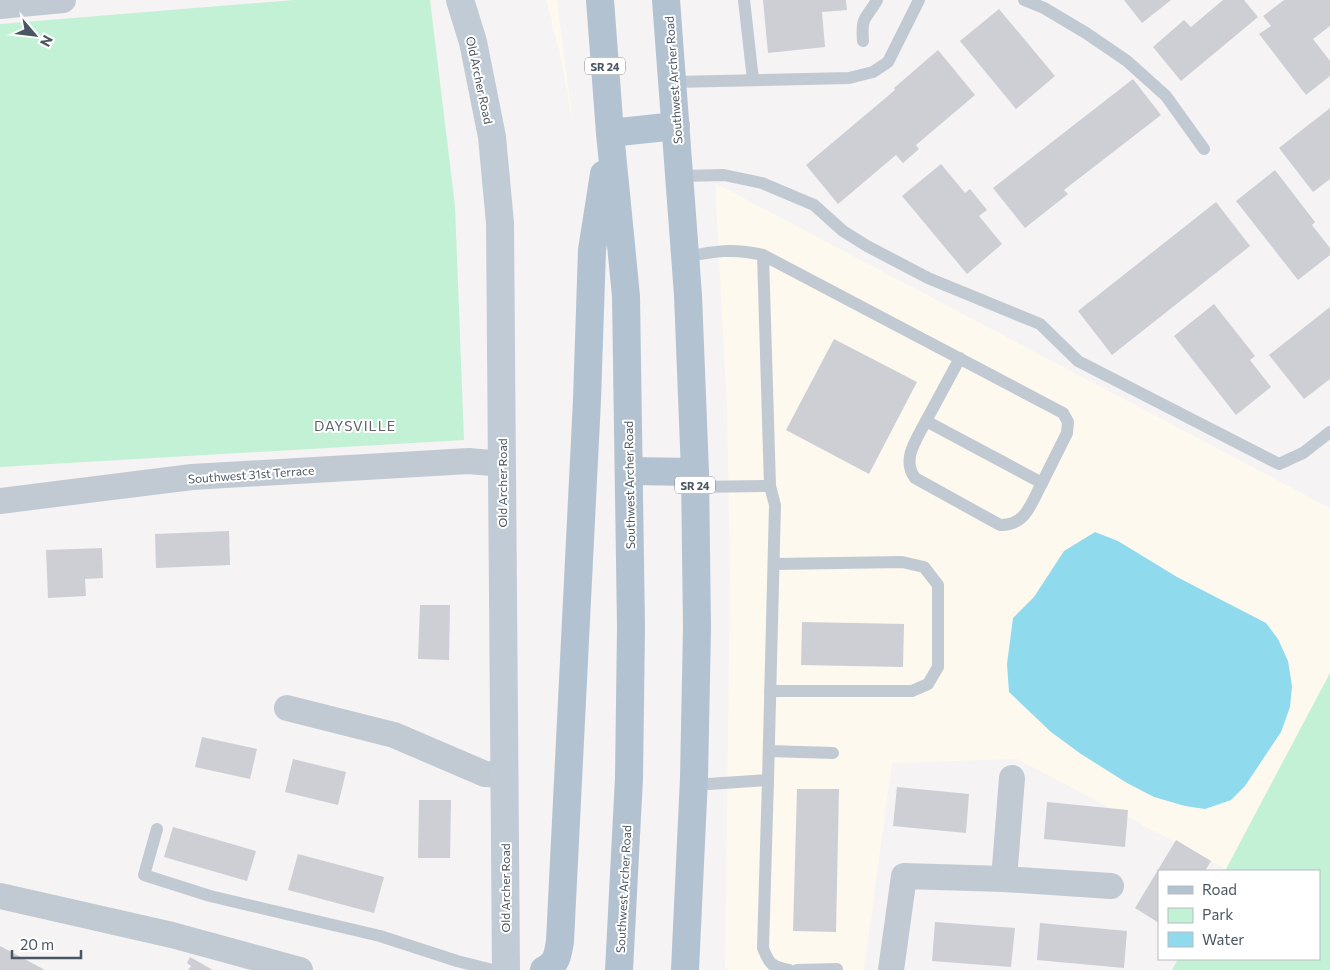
<svg xmlns="http://www.w3.org/2000/svg" width="1330" height="970" font-family="Commissioner,sans-serif">
<rect width="100%" height="100%" fill="#f5f3f3"/>
<g fill="#fdf9ef">
<polygon points="546,0 557,0 574,131 561,60"/>
<polygon points="715,183 1330,508 1330,673 1226,869 1017,759 892,763 864,970 728,970 725,968 730,573 727,411"/>
</g>
<g fill="#c3f1d5">
<polygon points="294,0 430,0 455,206 464,440 0,467 0,24"/>
<polygon points="1330,673 1330,970 1172,970 1178,959 1319,959 1319,871 1225,871"/>
</g>
<polygon fill="#90daee" points="1095,532 1118,541 1177,577 1266,623 1278,639 1288,661 1292,686 1290,707 1281,732 1245,786 1231,800 1205,809 1185,806 1154,797 1127,783 1081,754 1051,732 1009,692 1007,664 1013,618 1034,597 1064,551"/>
<g fill="#cdcfd5">
<polygon points="763,0 846,0 847,10 822,12 825,47 768,53"/>
<polygon points="1124,0 1171,0 1142,23"/>
<polygon points="1223,0 1244,0 1258,17 1181,81 1153,47 1184,20 1191,27"/>
<polygon points="1284,0 1330,0 1330,26 1313,39 1330,61 1330,76 1306,95 1259,34 1271,26 1263,16"/>
<polygon points="999,9 1055,76 1016,109 960,41"/>
<polygon points="938,50 975,95 916,145 919,149 903,163 896,155 838,204 806,165 895,90 894,88"/>
<polygon points="1133,79 1161,115 1064,190 1068,194 1025,228 993,188"/>
<polygon points="1330,108 1330,179 1313,192 1279,148"/>
<polygon points="941,164 965,193 970,189 987,210 979,216 1002,244 967,274 902,196"/>
<polygon points="1275,170 1315,222 1312,225 1330,248 1330,255 1298,280 1236,201"/>
<polygon points="1216,202 1250,246 1112,355 1078,311"/>
<polygon points="1214,304 1255,356 1250,360 1271,387 1236,415 1174,336"/>
<polygon points="1330,307 1330,379 1304,399 1269,355"/>
<polygon points="834,339 917,382 869,474 786,430"/>
<polygon points="229,531 230,565 156,568 155,534"/>
<polygon points="102,548 103,578 85,579 86,596 48,598 46,550"/>
<polygon points="420,605 450,605 449,660 418,659"/>
<polygon points="802,622 904,624 903,667 801,665"/>
<polygon points="202,737 257,749 250,779 195,767"/>
<polygon points="293,759 346,772 338,805 285,792"/>
<polygon points="897,787 969,794 966,833 893,826"/>
<polygon points="797,789 839,789 836,932 793,931"/>
<polygon points="419,800 451,800 450,858 418,858"/>
<polygon points="1047,802 1128,810 1125,847 1044,839"/>
<polygon points="173,827 256,851 247,881 164,857"/>
<polygon points="1176,840 1211,861 1205,871 1159,871 1159,923 1135,908"/>
<polygon points="298,854 384,877 374,913 288,890"/>
<polygon points="935,922 1015,928 1011,967 932,961"/>
<polygon points="1040,923 1127,931 1124,968 1037,960"/>
<polygon points="0,946 45,970 0,970"/>
<polygon points="190,957 213,970 188,970 191,966 187,963"/>
</g>
<g fill="none" stroke-linecap="round" stroke-linejoin="round">
<g stroke="#c1cad2" stroke-width="12">
<polyline points="744,0 753,80"/>
<polyline points="1024,0 1044,8 1086,33 1127,61 1166,96 1204,149"/>
<path d="M863 41C861 15 866 20 877 0"/>
<polyline points="673,82 849,78 873,72 888,62 919,0"/>
<polyline points="680,176 724,175 762,183 814,205 843,231 867,246 928,278 1040,324 1078,361 1279,464 1303,453 1330,432"/>
<polyline points="763,255 770,486"/>
<path d="M685 257C715 251 733 248 763 255L1063 413 1068 422 1067 433 1042 483 926 421 960 358"/>
<path d="M926 421C917 439 901 459 915 478L1000 525C1026 526 1031 503 1042 483"/>
<polyline points="770,691 912,691 928,684 938,667 938,585 924,567 902,562 774,564"/>
<polyline points="769,751 833,753"/>
<path d="M768 780 763 948C769 964 772 967 789 970"/>
<polyline points="694,785 768,780 775,505 770,486 695,487"/>
<polyline points="157,829 144,875 210,896 380,936 457,961 493,970"/>
<polyline points="797,970 837,969"/>
</g>
<g stroke="#c1cad2" stroke-width="26">
<polyline points="0,6 63,0"/>
<polyline points="0,501 192,477 469,461 502,464"/>
<polyline points="287,708 394,735 485,774 504,775"/>
<polyline points="1004,879 1012,778"/>
<polyline points="0,896 172,935 300,970"/>
<polyline points="891,970 904,876 1004,879 1111,886"/>
</g>
<polyline stroke="#c1cbd6" stroke-width="28" points="460,0 473,42 492,137 500,223 506,970"/>
<g stroke="#b3c2d1" stroke-width="28">
<polyline points="600,0 610,133 626,296 627,362 631,627 629,778 619,970"/>
<polyline points="666,0 688,295 695,472 697,628 694,778 685,970"/>
<polyline points="610,133 676,126"/>
<polyline points="629,471 695,472"/>
<path d="M544 970C557 964 558 954 560 941L587 400 592 250 604 174"/>
</g>
</g>
<g text-anchor="middle" dominant-baseline="central" stroke-width="4" stroke-linejoin="round" paint-order="stroke">
<g fill="#fff" stroke="#808990" stroke-width="1">
<rect x="585" y="57.5" width="40" height="17" rx="4"/>
<rect x="675" y="476.5" width="40" height="17" rx="4"/>
</g>
<g font-size="11" font-weight="bold" fill="#4a5661">
<text x="605" y="66">SR 24</text>
<text x="695" y="485">SR 24</text>
</g>
<g font-size="12" fill="#4a5661" stroke="#fff">
<text transform="translate(480 80) rotate(78)">Old Archer Road</text>
<text transform="translate(673 80) rotate(-94)">Southwest Archer Road</text>
<text transform="translate(251 474) rotate(-4)">Southwest 31st Terrace</text>
<text transform="translate(502 483) rotate(-90)">Old Archer Road</text>
<text transform="translate(629 485) rotate(-91)">Southwest Archer Road</text>
<text transform="translate(505 888) rotate(-90)">Old Archer Road</text>
<text transform="translate(623 889) rotate(-87)">Southwest Archer Road</text>
</g>
<g font-size="14" letter-spacing="1" fill="#5f6368" stroke="#fff">
<text x="355" y="425">DAYSVILLE</text>
</g>
</g>
<rect x="1158" y="870" width="162" height="90" fill="#ffffff" stroke="#b7bbc0"/>
<rect x="1168" y="886" width="25" height="8" fill="#b3c2d1" stroke="#b7bbc0"/>
<text x="1202" y="895" font-size="15" fill="#4a5661">Road</text>
<rect x="1168" y="908" width="25" height="15" fill="#c3f1d5" stroke="#b7bbc0"/>
<text x="1202" y="920" font-size="15" fill="#4a5661">Park</text>
<rect x="1168" y="932" width="25" height="15" fill="#90daee" stroke="#b7bbc0"/>
<text x="1202" y="945" font-size="15" fill="#4a5661">Water</text>
<g transform="translate(35 35) rotate(118)" stroke="#ffffff" stroke-width="4" paint-order="stroke">
<path d="M0-4L9 19L0 12L-9 19Z" fill="#4a5661"/>
<text y="-8" font-size="14" font-weight="bold" text-anchor="middle" fill="#4a5661">N</text>
</g>
<path d="M12 950v8h69v-8" fill="none" stroke="#4a5661" stroke-width="2.5"/>
<text x="20" y="950" font-size="15" fill="#4a5661" stroke="#ffffff" stroke-width="4" paint-order="stroke">20 m</text>
</svg>
